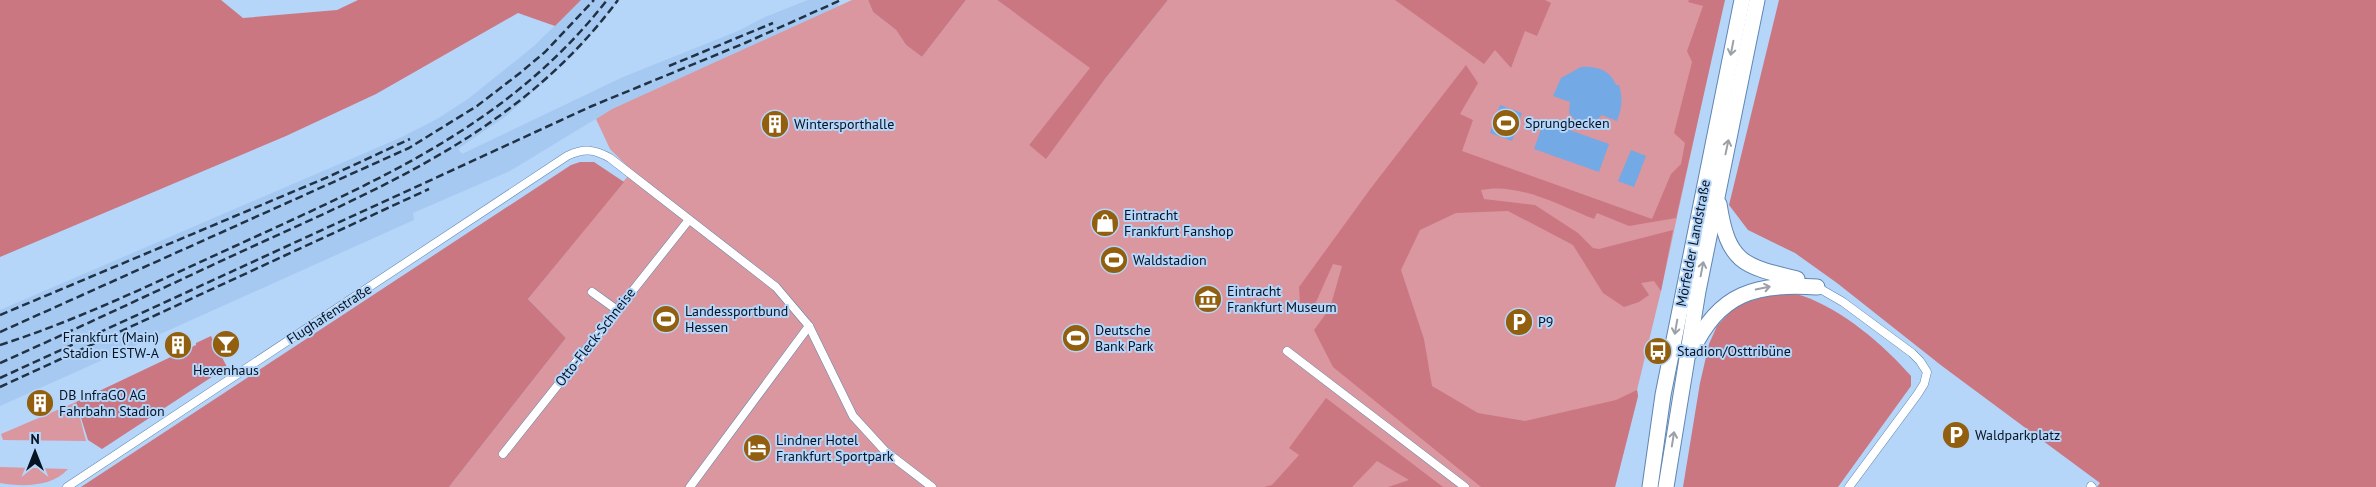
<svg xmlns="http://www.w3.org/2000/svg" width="2376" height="487" font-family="'PT Sans',sans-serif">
<rect width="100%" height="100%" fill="#b5d5f9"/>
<polygon fill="#a6c9f2" points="581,0 620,0 581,47 561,67 506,116 458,149 462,154 623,77 738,31 765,17 808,0 836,0 839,6 804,23 612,109 510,171 413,213 414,220 0,406 0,310 402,137 437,119 468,99 534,46"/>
<g fill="#da979f">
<polygon points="852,0 868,0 873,12 896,30 906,45 922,57 966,0 997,0 1091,68 1029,145 1046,158 1105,79 1168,0 1724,0 1661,291 1637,390 1638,396 1615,487 449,487 566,338 528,299 632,171 610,149 596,119 612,109"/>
<polygon points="76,402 86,441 3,440 1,434"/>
<path d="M0 467 68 469C52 487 23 487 0 483Z"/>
</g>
<g fill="#ca7782">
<polygon points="0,0 221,0 243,18 337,10 358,0 581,0 555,26 518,13 376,94 286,136 0,257"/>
<polygon points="868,0 966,0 922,57 906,45 896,30 873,12"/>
<polygon points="997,0 1168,0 1105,79 1046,159 1029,145 1090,68"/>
<polygon points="1395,0 1545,0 1551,3 1537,36 1525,31 1511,68 1495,50 1484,64"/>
<path d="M1689 0H1725L1676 218 1629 226 1597 213 1594 219C1560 206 1519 182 1481 190L1484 199 1535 205 1578 233 1593 248 1599 249 1673 230 1661 291 1654 281 1641 283 1649 295 1639 302 1624 307 1603 293 1573 245 1508 211 1456 213 1420 230 1401 270 1424 339 1432 386 1478 413 1525 421 1616 400 1637 390 1638 396 1615 487H1481L1333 367 1314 330 1330 308 1342 266 1333 264 1316 302 1306 314 1300 303 1299 287 1371 188 1466 65 1478 83 1460 114 1473 120 1462 151 1652 219 1671 174 1681 164 1685 143 1674 133 1692 62 1687 51 1703 6 1688 2Z"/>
<polygon points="1779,0 2376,0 2376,487 2097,487 2100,483 1942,366 1837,283 1795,253 1748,230 1729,205"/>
<polygon points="580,162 594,162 624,182 528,299 566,338 449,487 81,487 571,165"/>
<path d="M1772 294C1782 294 1794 293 1803 296 1843 310 1884 345 1911 376V386L1838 487H1683L1700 383 1709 344 1717 326 1736 306Z"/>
<polygon points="211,336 227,367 102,449 88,440 76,402 196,345 196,343"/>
<polygon points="1326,398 1443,487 1388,487 1409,480 1377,461 1352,487 1264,487 1272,485 1299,455 1289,448"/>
</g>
<g fill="#73a9e5">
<path d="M1581 67C1597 66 1610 70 1616 85H1619C1623 99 1622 108 1617 121L1602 115 1590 126 1580 125 1569 113 1570 102 1553 96 1561 78Z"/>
<polygon points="1500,105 1522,113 1512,141 1490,133"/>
<polygon points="1544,121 1609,144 1599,172 1534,149"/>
<polygon points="1631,150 1646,156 1634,187 1618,181"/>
</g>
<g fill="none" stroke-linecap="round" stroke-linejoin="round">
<defs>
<g id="street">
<polyline points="1817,287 1843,302 1912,353 1920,361 1927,372 1924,384 1917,395 1849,487"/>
<polyline points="592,292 617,310"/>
<polyline points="1287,351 1465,487"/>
<polyline points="503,454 688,221"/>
<polyline points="2091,486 2092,487"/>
<path d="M67 487 567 156C584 148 594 149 610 158L776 287 809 326 853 416 885 451 932 487"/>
<polyline points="690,487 809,326"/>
</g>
<g id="highway">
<path d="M1719 204C1728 263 1743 266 1797 279"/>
<path d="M1692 351C1719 292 1757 283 1817 287"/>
<polyline points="1650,487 1663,395 1742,0"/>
<polyline points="1666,487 1698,291 1757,0"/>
</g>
</defs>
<use href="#street" stroke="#6086b0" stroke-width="9"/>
<use href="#highway" stroke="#6086b0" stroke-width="17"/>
<use href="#street" stroke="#fff" stroke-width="8"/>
<use href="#highway" stroke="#fff" stroke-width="15"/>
<g stroke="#213245" stroke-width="2.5" stroke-dasharray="8 4" stroke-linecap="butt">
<polyline points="669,66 773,23"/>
<polyline points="0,315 328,177 410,139"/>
<polyline points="0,332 409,148 477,106 520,73 545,52 594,0"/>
<path d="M0 345C81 319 156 282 233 247 374 182 508 127 607 0"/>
<path d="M0 363C83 326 165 287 247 249 389 184 521 130 618 0"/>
<polyline points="0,378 592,106 745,43 841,0"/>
<polyline points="0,387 429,189"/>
</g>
</g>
<defs><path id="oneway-shaft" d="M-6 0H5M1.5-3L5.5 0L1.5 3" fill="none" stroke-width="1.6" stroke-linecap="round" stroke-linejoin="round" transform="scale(1.25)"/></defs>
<g stroke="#9ba1a7">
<use href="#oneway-shaft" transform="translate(1732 48) rotate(101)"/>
<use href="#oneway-shaft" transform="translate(1727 147) rotate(-78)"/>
<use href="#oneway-shaft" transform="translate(1702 269) rotate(-79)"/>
<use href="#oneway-shaft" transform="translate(1763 288) rotate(-12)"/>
<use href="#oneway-shaft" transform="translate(1676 327) rotate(100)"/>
<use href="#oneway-shaft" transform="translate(1673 439) rotate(-81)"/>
</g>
<defs>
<symbol id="stadium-disc" viewBox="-11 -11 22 22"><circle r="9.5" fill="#915f0e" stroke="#b5d5f9"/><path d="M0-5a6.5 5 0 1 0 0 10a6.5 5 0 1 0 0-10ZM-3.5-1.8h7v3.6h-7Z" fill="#fff"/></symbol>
<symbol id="building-disc" viewBox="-11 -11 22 22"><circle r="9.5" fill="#915f0e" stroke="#b5d5f9"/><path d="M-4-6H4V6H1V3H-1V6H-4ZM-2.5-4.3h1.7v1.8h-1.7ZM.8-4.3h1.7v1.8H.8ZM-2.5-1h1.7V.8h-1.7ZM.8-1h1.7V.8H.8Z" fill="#fff"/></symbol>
<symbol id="shop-disc" viewBox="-11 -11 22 22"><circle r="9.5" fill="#915f0e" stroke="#b5d5f9"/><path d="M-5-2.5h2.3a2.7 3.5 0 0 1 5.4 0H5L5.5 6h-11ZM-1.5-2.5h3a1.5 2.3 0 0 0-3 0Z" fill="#fff"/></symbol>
<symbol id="museum-disc" viewBox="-11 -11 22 22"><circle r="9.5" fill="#915f0e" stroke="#b5d5f9"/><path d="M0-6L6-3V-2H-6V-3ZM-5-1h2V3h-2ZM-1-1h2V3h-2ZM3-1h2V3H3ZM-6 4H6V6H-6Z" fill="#fff"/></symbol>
<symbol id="parking-disc" viewBox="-11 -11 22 22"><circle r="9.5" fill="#915f0e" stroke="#b5d5f9"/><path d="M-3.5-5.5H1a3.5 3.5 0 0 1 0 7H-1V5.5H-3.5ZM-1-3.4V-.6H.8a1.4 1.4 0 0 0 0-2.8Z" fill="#fff"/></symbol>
<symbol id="bar-disc" viewBox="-11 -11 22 22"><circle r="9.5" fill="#915f0e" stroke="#b5d5f9"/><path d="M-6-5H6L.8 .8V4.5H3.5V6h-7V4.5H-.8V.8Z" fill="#fff"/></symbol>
<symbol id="bus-disc" viewBox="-11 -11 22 22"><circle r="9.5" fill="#915f0e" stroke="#b5d5f9"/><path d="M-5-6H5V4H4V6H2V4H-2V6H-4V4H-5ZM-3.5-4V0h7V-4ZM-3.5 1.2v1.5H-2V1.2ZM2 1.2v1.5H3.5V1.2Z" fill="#fff"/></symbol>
<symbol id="hotel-disc" viewBox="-11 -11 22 22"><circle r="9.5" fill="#915f0e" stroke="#b5d5f9"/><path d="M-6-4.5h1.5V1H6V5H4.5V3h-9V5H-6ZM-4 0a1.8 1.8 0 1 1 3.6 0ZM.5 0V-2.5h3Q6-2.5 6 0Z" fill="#fff"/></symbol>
</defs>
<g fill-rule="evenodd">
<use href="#stadium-disc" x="1490" y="107" width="32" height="32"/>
<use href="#building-disc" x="759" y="108" width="32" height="32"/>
<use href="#shop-disc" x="1089" y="207" width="32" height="32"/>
<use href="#stadium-disc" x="1098" y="244" width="32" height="32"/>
<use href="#museum-disc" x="1192" y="283" width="32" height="32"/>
<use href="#stadium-disc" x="650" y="303" width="32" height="32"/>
<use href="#parking-disc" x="1503" y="306" width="32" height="32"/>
<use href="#stadium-disc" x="1060" y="322" width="32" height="32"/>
<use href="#bar-disc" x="210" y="328" width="32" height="32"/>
<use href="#building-disc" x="162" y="329" width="32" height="32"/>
<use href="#bus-disc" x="1642" y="335" width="32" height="32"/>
<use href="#building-disc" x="24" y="387" width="32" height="32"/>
<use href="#parking-disc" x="1940" y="419" width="32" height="32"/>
<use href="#hotel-disc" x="741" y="432" width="32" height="32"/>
</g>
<g text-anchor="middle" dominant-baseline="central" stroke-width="4" stroke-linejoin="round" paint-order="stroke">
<g font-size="14" fill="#051323" stroke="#b5d5f9" text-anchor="start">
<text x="1525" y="123">Sprungbecken</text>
<text x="794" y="124">Wintersporthalle</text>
<text x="1124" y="215">Eintracht<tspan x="1124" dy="16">Frankfurt Fanshop</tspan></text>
<text x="1133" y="260">Waldstadion</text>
<text x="1227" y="291">Eintracht<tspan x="1227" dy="16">Frankfurt Museum</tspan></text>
<text x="685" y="311">Landessportbund<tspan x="685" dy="16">Hessen</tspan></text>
<text x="1538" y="322">P9</text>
<text x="1095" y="330">Deutsche<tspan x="1095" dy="16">Bank Park</tspan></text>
<text x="159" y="337" text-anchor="end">Frankfurt (Main)<tspan x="159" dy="16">Stadion ESTW-A</tspan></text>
<text x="1677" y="351">Stadion/Osttribüne</text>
<text x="226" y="370" text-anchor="middle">Hexenhaus</text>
<text x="59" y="395">DB InfraGO AG<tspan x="59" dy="16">Fahrbahn Stadion</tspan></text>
<text x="1975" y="435">Waldparkplatz</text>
<text x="776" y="440">Lindner Hotel<tspan x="776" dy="16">Frankfurt Sportpark</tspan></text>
</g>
<g font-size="14" fill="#051323" stroke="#b5d5f9">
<text transform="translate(1693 243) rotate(-79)">Mörfelder Landstraße</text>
<text transform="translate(329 314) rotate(-33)">Flughafenstraße</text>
<text transform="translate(595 337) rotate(-52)">Otto-Fleck-Schneise</text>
</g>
</g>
<g transform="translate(35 452)" stroke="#b5d5f9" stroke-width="4" paint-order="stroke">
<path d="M0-4L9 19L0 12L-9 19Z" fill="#051323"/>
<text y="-8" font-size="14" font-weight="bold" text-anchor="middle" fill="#051323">N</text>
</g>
</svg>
